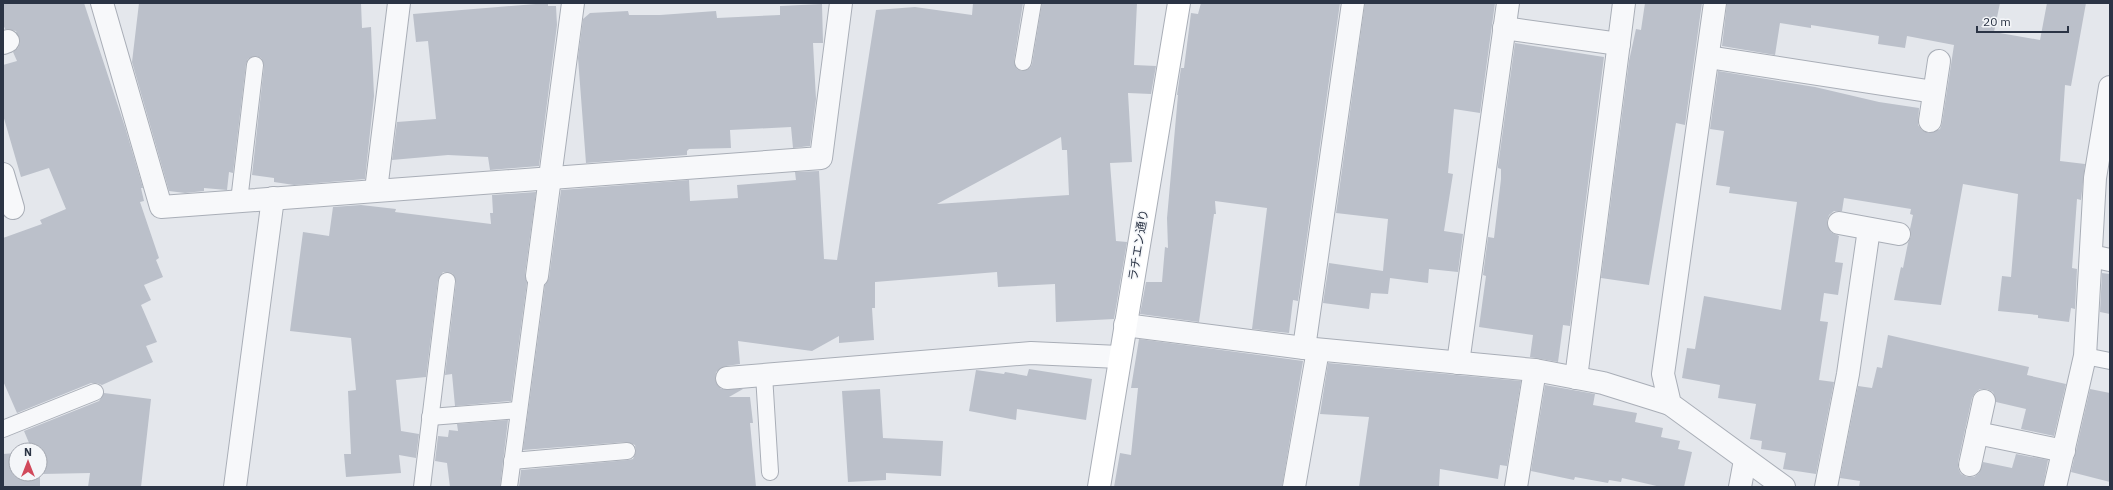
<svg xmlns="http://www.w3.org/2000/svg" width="2113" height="490" font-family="'IBM Plex Sans','Noto Sans JP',sans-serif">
<rect width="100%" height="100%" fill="#e4e7ec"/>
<g fill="#bbc0ca" fill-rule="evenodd">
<polygon points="3,3 84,3 125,127 143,188 141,188 144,201 140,202 159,258 156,260 163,277 144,285 151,300 141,305 157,342 146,346 153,362 102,385 97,383 91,383 17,413 3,381 3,238 42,224 40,220 66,209 49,168 21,177 3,115 3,65 17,61 13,52 18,48 20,42 16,31 5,29 3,24"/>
<polygon points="139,3 361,3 362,28 371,27 374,96 365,179 294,185 274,182 274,178 252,175 264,66 261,58 256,56 248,59 246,64 233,173 229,172 227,190 204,188 204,191 185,193 169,191 132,62"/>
<polygon points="548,3 548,6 556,6 557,25 539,166 490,170 488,157 448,155 392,160 397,122 436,119 428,41 416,42 413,14"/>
<path d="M973 3H1023L1014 61 1017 69 1022 71 1030 68 1032 64 1042 3H1137L1134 65 1156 66 1151 94 1128 93 1132 162 1110 163 1116 241 1127 242 1114 319 1056 322 1055 284 998 287 997 272 875 282V308H872L874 340 839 343V336L812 351 738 341 740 364 726 366 716 372 715 379 721 389H743L729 397H750L753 423H750L756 487H519L521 470 628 460 633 459 636 451 635 445 626 442 523 450 545 285 549 278 561 190 689 180 690 201 738 198 737 185 796 180 795 172 819 171 824 259 837 260 876 10 915 7 972 15ZM1061 137 1062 150H1067L1069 195 937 204Z"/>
<polygon points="1201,3 1340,3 1298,301 1293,300 1289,333 1252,329 1267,208 1215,201 1216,214 1214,214 1199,322 1140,314 1146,282 1162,282 1165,247 1168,248 1167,218 1178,95 1177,95 1181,68 1184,68 1191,13 1198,14"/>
<polygon points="1365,3 1495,3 1480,113 1454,109 1448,173 1453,174 1444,231 1463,234 1458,272 1429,269 1428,283 1390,278 1388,294 1371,293 1369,309 1323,303 1329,263 1383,271 1388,219 1336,213"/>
<polygon points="1645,3 1702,3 1685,125 1676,123 1649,285 1601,278 1629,61 1636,29 1641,30"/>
<polygon points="1727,3 2000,3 1994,32 2040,40 2047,3 2086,3 2071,86 2065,85 2060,161 2085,164 2081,200 2077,199 2072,268 2077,269 2075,309 2071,308 2069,322 2038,318 2038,315 1998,311 2002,276 2011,277 2018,194 1963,184 1941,305 1894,300 1899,276 1901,267 1903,268 1908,243 1911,236 1910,229 1913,215 1910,214 1911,209 1844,198 1842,211 1834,211 1829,215 1827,221 1831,232 1839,236 1835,262 1843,263 1838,295 1824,293 1820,321 1828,322 1819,380 1834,382 1816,474 1783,469 1786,453 1761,449 1762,441 1750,439 1756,404 1718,398 1720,385 1682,378 1687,348 1695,349 1704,296 1781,310 1797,202 1729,193 1730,187 1716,185 1724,131 1710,129 1718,71 1815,87 1879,102 1919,108 1918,125 1922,130 1929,133 1940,129 1942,123 1954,45 1907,36 1905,48 1878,44 1879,36 1811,25 1811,28 1780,23 1775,55 1722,46"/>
<polygon points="822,4 823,43 813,43 816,99 810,146 793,148 791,127 730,130 731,148 689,149 687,151 687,155 586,163 578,58 583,19 590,13 628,11 629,15 660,15 716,11 717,18 780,15 780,6"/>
<polygon points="1515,43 1604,57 1570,326 1563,325 1558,362 1530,357 1533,335 1479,327 1486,276 1483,275 1488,237 1494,238 1501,179 1501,169 1498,168 1498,166"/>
<polygon points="536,192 525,274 527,282 511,401 455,406 452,374 445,375 456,282 452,273 443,272 438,280 426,377 396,380 401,431 419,434 416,458 399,455 401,473 346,477 344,454 351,454 348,391 356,390 351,338 290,331 303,232 329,236 333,207 361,205 396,209 395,212 491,224 490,213 493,213 492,195"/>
<polygon points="2102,273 2110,274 2110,314 2100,312"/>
<polygon points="1888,335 2029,367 2027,375 2066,384 2054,436 2021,429 2026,409 1996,402 1993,392 1987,389 1980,389 1975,393 1972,398 1958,462 1958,468 1961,474 1967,477 1974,477 1979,473 1983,462 2012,468 2016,454 2048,460 2043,487 1859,487 1860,481 1840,478 1858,386 1872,388 1877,367 1882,368"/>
<polygon points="1139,339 1303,361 1282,487 1114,487 1120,453 1131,455 1138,388 1131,388"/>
<polygon points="1328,363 1521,381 1507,466 1500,465 1498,479 1440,469 1439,487 1359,487 1369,417 1320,414"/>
<polygon points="1029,369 1092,379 1086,420 1017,409 1016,420 969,411 976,370 1004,374 1005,372 1027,376"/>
<polygon points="1545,385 1595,394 1593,405 1637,413 1635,422 1663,428 1661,437 1680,441 1678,449 1692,452 1684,487 1661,487 1622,478 1621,482 1609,480 1608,483 1575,477 1574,480 1531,471"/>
<polygon points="880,389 883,438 943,441 941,476 886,473 886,480 848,482 842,391"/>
<polygon points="2090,389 2110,393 2110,482 2071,472"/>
<polygon points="104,393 151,399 141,487 88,487 90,473 42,474 40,469 40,450 32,450 24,431 99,401"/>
<polygon points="508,420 500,487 450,487 447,463 435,461 438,436 448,437 449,430 458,431 457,424"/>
<polygon points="16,453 16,474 40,474 40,487 3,487 3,454"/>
</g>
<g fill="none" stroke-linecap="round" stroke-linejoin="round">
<defs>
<g id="lane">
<polyline points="1023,62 1033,3"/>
<polyline points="239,201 255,65"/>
<polyline points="2085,356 2110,361"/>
<polyline points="764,375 770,472"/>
<polyline points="430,417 519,410"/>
<polyline points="3,429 95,392"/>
<polyline points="512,461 627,451"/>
<polyline points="422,487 447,281"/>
<polyline points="509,487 537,276"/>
</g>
<g id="street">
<polyline points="102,3 161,207 821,158 841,3"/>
<polyline points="1715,3 1663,374 1670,404 1784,487"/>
<polyline points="1504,28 1619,44"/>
<polyline points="3,43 8,41"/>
<polyline points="1708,57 1934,92"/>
<polyline points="1930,121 1939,61"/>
<polyline points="3,174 13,208"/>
<polyline points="376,190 399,3"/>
<polyline points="1839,223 1899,234"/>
<polyline points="2091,256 2110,260"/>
<polyline points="537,276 573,3"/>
<polyline points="1125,325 1304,348 1535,370 1603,383 1670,404"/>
<polyline points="1304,348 1353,3"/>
<polyline points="1458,363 1508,3"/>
<polyline points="727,378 1031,353 1119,357"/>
<polyline points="1576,378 1624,3"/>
<polyline points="1977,433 2064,451"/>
<polyline points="1970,465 1984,401"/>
<polyline points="235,487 273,198"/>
<polyline points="1294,487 1318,350"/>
<polyline points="1516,487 1535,370"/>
<polyline points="1740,487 1745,460"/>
<polyline points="1826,487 1848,374 1869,229"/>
<polyline points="2055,487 2085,356 2095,178 2110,87"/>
</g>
<polyline id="secondary" points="1099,487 1179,3"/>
</defs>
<use href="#lane" stroke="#a9aeb7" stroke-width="18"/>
<use href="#street" stroke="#a9aeb7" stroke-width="24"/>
<use href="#secondary" stroke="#a9aeb7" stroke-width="24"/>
<use href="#lane" stroke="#f7f8fa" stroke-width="16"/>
<use href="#street" stroke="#f7f8fa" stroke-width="22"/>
<use href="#secondary" stroke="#fff" stroke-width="22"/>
</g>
<g text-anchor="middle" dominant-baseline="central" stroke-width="3" stroke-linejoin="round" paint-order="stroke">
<g font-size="12" fill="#2b3445" stroke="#f4f6f9">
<text transform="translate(1138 245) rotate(-81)">ラチエン通り</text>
</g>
</g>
<rect width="2113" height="490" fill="none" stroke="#2b3445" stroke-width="8"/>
<g transform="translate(28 462)"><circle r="19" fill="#f4f6f9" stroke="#a4a8b1"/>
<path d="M0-3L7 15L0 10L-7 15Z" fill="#d1495b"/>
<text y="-6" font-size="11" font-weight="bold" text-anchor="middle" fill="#2b3445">N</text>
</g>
<path d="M1977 26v6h91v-6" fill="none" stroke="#2b3445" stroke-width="2"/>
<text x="1983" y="26" font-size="12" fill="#2b3445" stroke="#f4f6f9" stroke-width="3" paint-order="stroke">20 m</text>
</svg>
